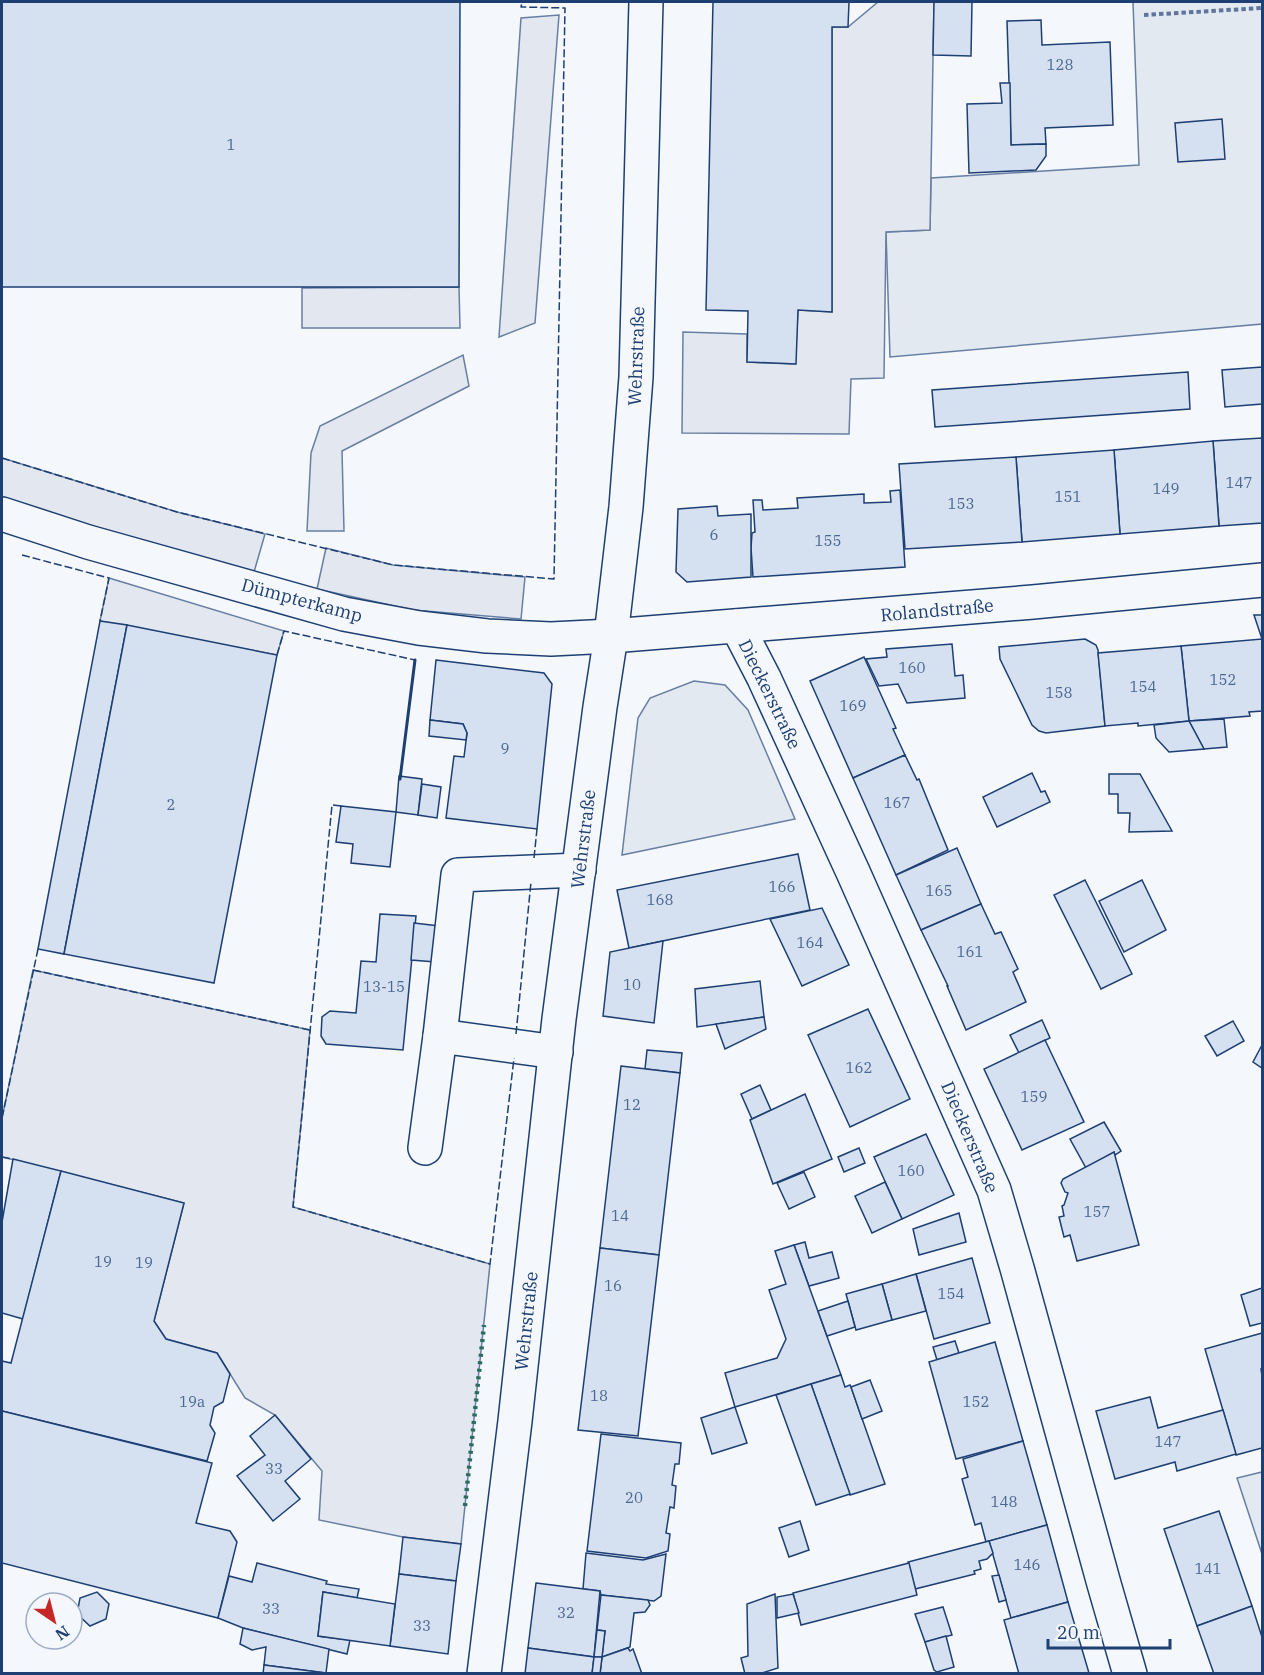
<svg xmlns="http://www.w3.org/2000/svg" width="1264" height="1675" font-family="'IBM Plex Serif',serif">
<rect width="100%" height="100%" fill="#f4f7fb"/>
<g fill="#e3e9f0" stroke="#687fa3" stroke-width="1.5">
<polygon points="1133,2 1262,2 1262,324 890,357 886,232 930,230 931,178 1139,165"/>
<polygon points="694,681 725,685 748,710 795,819 622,855 638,718 650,698"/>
<polygon points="1262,1472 1262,1554 1237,1478"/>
</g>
<g fill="#e3e8f0" stroke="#687fa3" stroke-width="1.5">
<polygon points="878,2 934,2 930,230 886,232 884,378 851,379 849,434 682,433 683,332 747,334 747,362 795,364 798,310 832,312 832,27 848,27"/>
<polygon points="559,15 535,323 499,337 521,18"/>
<polygon points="459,287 460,328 302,328 302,288"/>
<polygon points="463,355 469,386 342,451 344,531 307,531 311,453 320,426"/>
<polygon points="2,458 177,512 265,534 254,572 136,540 2,497"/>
<polygon points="326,548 393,565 525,577 521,619 413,610 317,589"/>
<polygon points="109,578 284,631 277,655 100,621"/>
<polygon points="33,970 310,1030 293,1207 490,1264 461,1544 403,1537 319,1520 322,1471 275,1415 245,1398 217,1353 166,1339 154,1321 184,1203 2,1157 2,1118"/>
</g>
<g fill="#d5e0f0" stroke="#1d3f73" stroke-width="1.5">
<polygon points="2,2 460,2 459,287 2,287"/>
<polygon points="713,2 849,2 848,27 832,27 832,312 798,310 796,364 747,362 748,311 706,310"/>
<polygon points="934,2 972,2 971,56 933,55"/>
<polygon points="1041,20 1042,45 1110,42 1113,125 1045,128 1046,144 1011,145 1007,21"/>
<polygon points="1000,83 1010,83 1011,145 1046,144 1046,156 1036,170 969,173 967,104 1002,103"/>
<polygon points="1222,119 1225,159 1178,162 1175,123"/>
<polygon points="1262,367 1262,404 1225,407 1222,370"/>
<polygon points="1188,372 1190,409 935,427 932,390"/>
<polygon points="1262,438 1262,523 1219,526 1213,441"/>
<polygon points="1213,441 1219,526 1120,534 1114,450"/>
<polygon points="1114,450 1120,534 1022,542 1016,457"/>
<polygon points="1016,457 1022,542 905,549 899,464"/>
<polygon points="900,490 905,567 753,577 751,548 752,533 755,532 753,500 762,500 763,510 798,508 797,498 864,494 864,503 891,502 890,491"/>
<polygon points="717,506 718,516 751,514 751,577 687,582 676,572 678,509"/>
<polygon points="1254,615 1262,615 1262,639"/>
<polygon points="100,621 127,625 64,954 38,949"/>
<polygon points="127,625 277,655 214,983 64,954"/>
<polygon points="1085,639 1096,645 1098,650 1105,726 1046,733 1039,731 1032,725 1000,659 999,647"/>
<polygon points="1262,639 1262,711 1249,712 1250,716 1189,721 1181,646"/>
<polygon points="952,644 955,676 963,675 965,698 907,703 898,684 879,686 866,659 887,657 886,649"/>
<polygon points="1181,646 1189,721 1138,726 1138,723 1105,726 1098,653"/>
<polygon points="864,657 896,728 893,729 905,755 853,778 810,681"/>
<polygon points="436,660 544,673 552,684 537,829 446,818 454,756 464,757 467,733 463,724 430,720"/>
<polygon points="1224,719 1227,747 1204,749 1189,721"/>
<polygon points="430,720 463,724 467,733 466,740 429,736"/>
<polygon points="1189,721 1204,749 1169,752 1156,738 1154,725"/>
<polygon points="905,755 917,780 919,779 948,850 896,875 853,778"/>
<polygon points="1032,773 1041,792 1045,791 1050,802 997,827 983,797"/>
<polygon points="1109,774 1140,774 1172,831 1129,832 1130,813 1118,813 1118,794 1109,794"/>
<polygon points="399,776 422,779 418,815 396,812"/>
<polygon points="422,784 441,787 437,818 418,815"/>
<polygon points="341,806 396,812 390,867 351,863 353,844 336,842"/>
<polygon points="957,848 981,904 921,930 896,875"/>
<polygon points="798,854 810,910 629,948 617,890"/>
<polygon points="1085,880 1132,974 1101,989 1054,895"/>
<polygon points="1142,880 1166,930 1124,952 1099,901"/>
<polygon points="981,904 995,934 1001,932 1018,969 1013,972 1026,1002 966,1030 947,986 948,986 921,930"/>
<polygon points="822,908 849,965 802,986 770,919"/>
<polygon points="380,914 416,916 403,1050 326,1044 321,1036 322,1017 330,1011 356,1013 361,961 376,962"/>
<polygon points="414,923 465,929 461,964 411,960"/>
<polygon points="663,941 654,1023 603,1016 610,952"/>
<polygon points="760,981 764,1017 697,1027 695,989"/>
<polygon points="868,1009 910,1099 850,1127 808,1035"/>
<polygon points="764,1017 766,1029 725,1049 716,1024"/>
<polygon points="1042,1020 1050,1038 1019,1053 1010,1035"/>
<polygon points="1233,1021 1244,1041 1217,1056 1205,1036"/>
<polygon points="1045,1040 1084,1122 1022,1150 984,1069"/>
<polygon points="1262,1045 1262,1068 1253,1062"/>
<polygon points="647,1050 682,1053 680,1073 645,1069"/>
<polygon points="621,1066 680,1073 659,1255 600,1248"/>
<polygon points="760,1085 771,1110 752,1119 741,1094"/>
<polygon points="805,1094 832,1159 773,1184 750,1120"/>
<polygon points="1104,1122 1121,1151 1115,1155 1114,1152 1086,1168 1070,1139"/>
<polygon points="926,1134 954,1195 902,1219 874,1157"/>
<polygon points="859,1148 865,1163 844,1172 838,1157"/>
<polygon points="1114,1152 1139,1245 1077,1261 1070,1235 1064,1237 1059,1217 1064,1216 1062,1206 1064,1205 1068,1193 1065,1192 1061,1183 1063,1179"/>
<polygon points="13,1159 61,1171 23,1319 2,1313 2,1222"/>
<polygon points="61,1171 184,1203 154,1321 166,1339 217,1353 230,1374 223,1402 214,1407 210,1425 215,1433 207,1461 2,1411 2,1361 11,1363"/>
<polygon points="804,1172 815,1197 789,1209 777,1183"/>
<polygon points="885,1182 902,1219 872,1233 855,1196"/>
<polygon points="959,1213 966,1242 919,1255 913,1229"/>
<polygon points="805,1242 809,1258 832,1252 839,1278 809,1286 794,1245"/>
<polygon points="794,1245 841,1375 735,1407 725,1373 777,1358 786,1339 769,1290 786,1284 775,1251"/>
<polygon points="600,1248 659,1255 638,1436 578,1430"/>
<polygon points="972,1258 990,1323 934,1339 916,1274"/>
<polygon points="916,1274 926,1311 892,1320 882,1284"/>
<polygon points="882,1284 892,1320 856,1330 846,1294"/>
<polygon points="1262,1288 1262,1323 1250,1326 1241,1295"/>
<polygon points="848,1301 855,1327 827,1336 818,1311"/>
<polygon points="1262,1333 1262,1369 1261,1369 1262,1376 1262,1448 1236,1455 1205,1349"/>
<polygon points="955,1341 959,1353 937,1360 933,1347"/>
<polygon points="995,1342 1023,1441 956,1459 929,1362"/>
<polygon points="841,1375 845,1387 850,1385 851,1387 885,1484 850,1495 811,1384"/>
<polygon points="870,1380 882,1411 862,1419 851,1387"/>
<polygon points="811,1384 850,1494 816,1505 776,1395"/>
<polygon points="1150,1397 1158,1428 1223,1410 1236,1454 1177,1471 1175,1462 1115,1479 1096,1411"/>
<polygon points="735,1407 747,1443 712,1454 701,1418"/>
<polygon points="2,1411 212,1463 196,1523 230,1531 237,1542 218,1618 2,1563"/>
<polygon points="275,1415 311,1459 285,1481 300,1499 273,1521 237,1476 265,1455 250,1436"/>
<polygon points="601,1434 681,1443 679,1464 675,1464 672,1485 676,1486 674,1508 670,1507 666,1533 670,1534 668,1551 646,1558 587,1551"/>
<polygon points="1023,1441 1047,1525 986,1542 981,1523 975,1525 962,1479 968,1477 963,1459"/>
<polygon points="1219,1511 1252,1606 1197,1626 1164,1529"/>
<polygon points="800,1521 809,1550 789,1557 779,1528"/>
<polygon points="1047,1525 1068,1602 1011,1618 989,1541"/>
<polygon points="403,1537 461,1544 456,1581 399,1574"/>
<polygon points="989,1541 993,1553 987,1559 979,1561 981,1569 974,1571 975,1574 915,1589 908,1562"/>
<polygon points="586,1553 643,1560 666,1554 661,1596 654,1601 601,1595 600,1591 583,1589"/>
<polygon points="257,1563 327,1581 326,1584 359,1589 357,1598 323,1592 318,1636 350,1640 347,1654 243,1628 218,1618 229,1576 252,1582"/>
<polygon points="909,1563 917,1595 801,1625 793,1593"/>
<polygon points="399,1574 456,1581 448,1654 390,1646"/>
<polygon points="999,1575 1006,1600 999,1602 992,1576"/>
<polygon points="536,1583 600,1591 594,1657 528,1648"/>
<polygon points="97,1592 109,1604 106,1619 90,1626 77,1614 80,1598"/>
<polygon points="323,1592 395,1604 390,1646 318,1636"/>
<polygon points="775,1594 778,1668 759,1674 745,1674 741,1658 748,1656 747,1604"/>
<polygon points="793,1594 799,1613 777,1618 777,1597"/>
<polygon points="601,1595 648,1600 650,1605 645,1612 634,1613 630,1647 602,1657 605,1631 597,1630"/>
<polygon points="1068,1602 1089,1673 1019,1674 1004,1620"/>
<polygon points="1252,1606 1262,1637 1262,1674 1214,1674 1197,1626"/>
<polygon points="943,1607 952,1635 925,1642 915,1614"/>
<polygon points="243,1628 329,1649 326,1673 264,1665 266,1647 252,1650 240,1644"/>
<polygon points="597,1630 605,1631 602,1657 594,1657"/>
<polygon points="946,1636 954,1667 937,1672 934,1670 925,1642"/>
<polygon points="528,1648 594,1657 592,1674 525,1674"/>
<polygon points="628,1648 630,1651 633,1649 642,1674 600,1674 602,1657"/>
<polygon points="594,1657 602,1657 600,1674 592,1674"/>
<polygon points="264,1665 326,1673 325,1674 263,1674"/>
</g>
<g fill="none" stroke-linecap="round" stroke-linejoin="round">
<defs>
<g id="minor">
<polyline points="2,514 88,542 344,614 419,628 487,636 551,639 611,636 1033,602 1262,580"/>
<polyline points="737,626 764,678 853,872 994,1190 1017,1268 1104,1584 1130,1674"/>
<polyline points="440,1036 458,875 579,870"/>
<polyline points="425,1148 440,1036 556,1052"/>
<polyline points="484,1674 515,1421 559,1019 600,707 611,636 626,507 636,377 646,2"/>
</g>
</defs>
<use href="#minor" stroke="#1d3f73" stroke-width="36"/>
<polyline stroke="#5e769c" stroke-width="4" stroke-dasharray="4.5 3" stroke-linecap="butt" points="1144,15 1262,8"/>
<use href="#minor" stroke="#f4f7fb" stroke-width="33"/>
<polyline stroke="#2c6c60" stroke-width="4.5" stroke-dasharray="3 4.5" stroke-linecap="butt" points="465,1506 484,1325"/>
<g stroke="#1d3f73" stroke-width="1.5" stroke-dasharray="8 3" stroke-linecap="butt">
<polyline points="2,458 177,512 393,565 554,579 565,8 521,7 522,2"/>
<polyline points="22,555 109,578 100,621"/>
<polyline points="277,655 284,631 415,660"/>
<polyline points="341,806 332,805 293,1207 490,1264 514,1058"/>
<polyline points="534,858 537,829"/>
<polyline points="33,970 310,1030"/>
<polyline points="516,1034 531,882"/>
<polyline points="2,1118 38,949"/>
<polyline points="2,1157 13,1159"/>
</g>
<polyline stroke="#1d3f73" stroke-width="3" points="400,779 415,660"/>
</g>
<g text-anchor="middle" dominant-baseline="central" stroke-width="4.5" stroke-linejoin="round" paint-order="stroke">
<g font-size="15" fill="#4b6792">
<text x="1060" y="64">128</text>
<text x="231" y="144">1</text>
<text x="1239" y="482">147</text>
<text x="1166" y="488">149</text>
<text x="1068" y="496">151</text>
<text x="961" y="503">153</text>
<text x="714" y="534">6</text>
<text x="828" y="540">155</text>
<text x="912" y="667">160</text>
<text x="1223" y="679">152</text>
<text x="1143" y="686">154</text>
<text x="1059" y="692">158</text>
<text x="853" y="705">169</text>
<text x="505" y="748">9</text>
<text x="897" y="802">167</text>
<text x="171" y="804">2</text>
<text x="782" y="886">166</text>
<text x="939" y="890">165</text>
<text x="660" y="899">168</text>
<text x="810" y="942">164</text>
<text x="970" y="951">161</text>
<text x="632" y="984">10</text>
<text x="384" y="986">13-15</text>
<text x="859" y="1067">162</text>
<text x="1034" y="1096">159</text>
<text x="632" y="1104">12</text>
<text x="911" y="1170">160</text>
<text x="1097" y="1211">157</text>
<text x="620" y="1215">14</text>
<text x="103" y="1261">19</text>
<text x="144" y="1262">19</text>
<text x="613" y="1285">16</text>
<text x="951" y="1293">154</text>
<text x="599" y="1395">18</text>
<text x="192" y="1401">19a</text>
<text x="976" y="1401">152</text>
<text x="1168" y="1441">147</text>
<text x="274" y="1468">33</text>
<text x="634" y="1497">20</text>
<text x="1004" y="1501">148</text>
<text x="1027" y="1564">146</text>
<text x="1208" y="1568">141</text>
<text x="271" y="1608">33</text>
<text x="566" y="1612">32</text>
<text x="422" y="1625">33</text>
</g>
<g font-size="18" fill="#1d3f73" stroke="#f4f7fb">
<text transform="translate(636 356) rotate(-88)">Wehrstraße</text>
<text transform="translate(302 600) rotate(15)">Dümpterkamp</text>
<text transform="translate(937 610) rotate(-5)">Rolandstraße</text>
<text transform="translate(770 694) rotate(64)">Dieckerstraße</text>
<text transform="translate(583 839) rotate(-83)">Wehrstraße</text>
<text transform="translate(970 1137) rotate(67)">Dieckerstraße</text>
<text transform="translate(526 1321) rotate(-84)">Wehrstraße</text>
</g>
</g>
<rect width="1264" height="1675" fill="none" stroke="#1d3f73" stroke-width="6"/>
<g transform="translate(54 1621) rotate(145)"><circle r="28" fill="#f4f7fb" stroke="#9eadc5" stroke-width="1.5"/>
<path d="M0-4.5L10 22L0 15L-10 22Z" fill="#c62828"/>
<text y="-9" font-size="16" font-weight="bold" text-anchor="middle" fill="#1d3f73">N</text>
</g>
<path d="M1048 1639v9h122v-9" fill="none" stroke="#1d3f73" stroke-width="3"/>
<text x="1057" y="1639" font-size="18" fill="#1d3f73" stroke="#f4f7fb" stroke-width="4.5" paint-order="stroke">20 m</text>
</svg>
